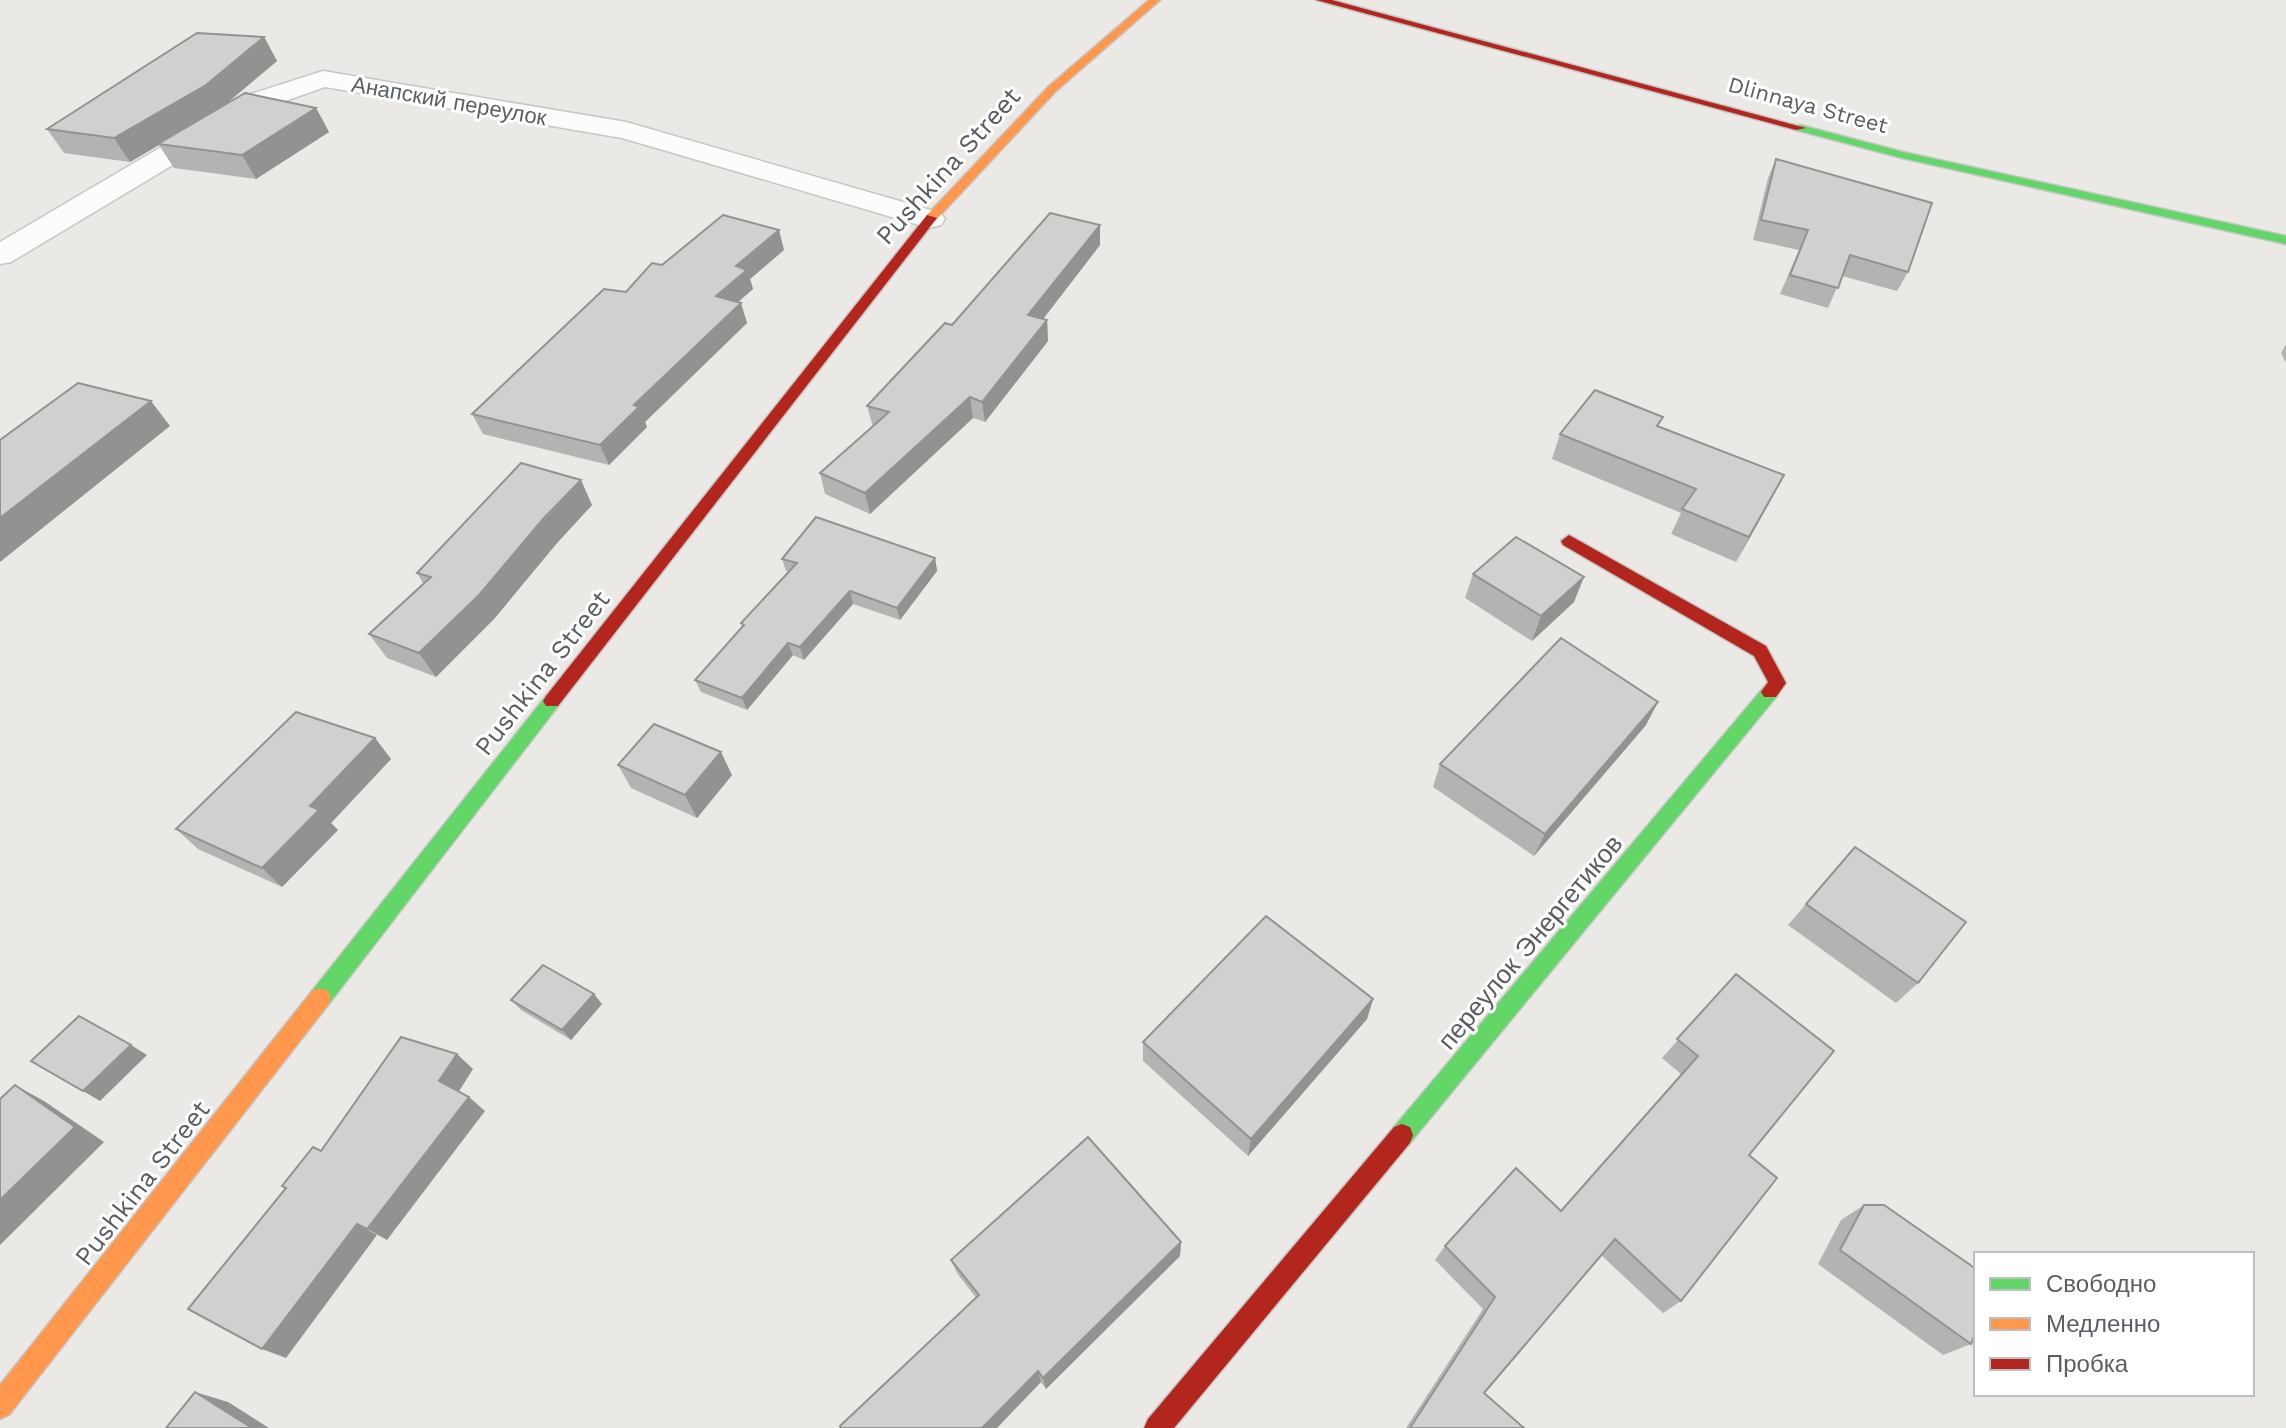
<svg xmlns="http://www.w3.org/2000/svg" width="2286" height="1428" font-family="'Work Sans',sans-serif">
<rect width="100%" height="100%" fill="#eae9e5"/>
<g fill="none" stroke-linecap="round" stroke-linejoin="round">
<defs>
<polygon id="street" points="323,71 626,122 941,213 945,219 941,225 930,228 919,225 622,138 325,87 271,106 11,262 0,264 0,242 251,94"/>
<g id="fast">
<polygon points="1800,125 1903,152 2286,236 2286,244 1902,158 1796,130 1794,128"/>
<polygon points="1770,685 1776,687 1779,692 1776,697 1410,1143 1402,1146 1394,1143 1391,1135 1394,1127 1764,687"/>
<polygon points="552,694 558,696 561,701 558,706 328,1005 320,1008 312,1005 309,998 312,991 546,696"/>
</g>
<g id="slow">
<polygon points="1149,0 1160,0 1056,91 935,221 927,221 927,215 1048,87"/>
<polygon points="320,988 328,991 331,998 328,1005 9,1415 0,1419 0,1385 312,991"/>
</g>
<g id="jam">
<polygon points="1316,0 1332,0 1806,128 1796,130"/>
<polygon points="927,215 937,218 558,706 546,706 543,701 546,696"/>
<polygon points="1569,535 1766,646 1786,683 1776,697 1764,697 1761,692 1768,682 1754,656 1563,545 1561,541"/>
<polygon points="1402,1124 1410,1127 1413,1135 1410,1143 1174,1428 1144,1428 1148,1419 1394,1127"/>
</g>
</defs>
<use href="#street" stroke="#c7c7c7" stroke-width="3"/>
<use href="#fast" stroke="#c5c6c5" stroke-width="3"/>
<use href="#slow" stroke="#c5c6c5" stroke-width="3"/>
<use href="#jam" stroke="#c5c6c5" stroke-width="3"/>
<use href="#street" fill="#fcfcfb" fill-rule="evenodd"/>
<use href="#fast" fill="#63d668" fill-rule="evenodd"/>
<use href="#slow" fill="#ff974d" fill-rule="evenodd"/>
<use href="#jam" fill="#b3261e" fill-rule="evenodd"/>
</g>
<g fill="#b4b3b1">
<polygon points="264,37 277,61 223,106 316,108 329,132 256,179 174,168 159,145 130,162 64,153 47,129"/>
<polygon points="1776,159 1908,272 1897,291 1842,276 1828,308 1780,294 1799,250 1753,240 1768,178"/>
<polygon points="1100,225 1100,245 1043,319 1047,320 1048,341 985,422 973,418 870,514 825,494 820,473 873,427 867,406 952,325"/>
<polygon points="784,250 750,279 753,289 738,302 747,323 645,422 647,427 609,465 483,434 472,414 662,265"/>
<polygon points="2286,344 2286,363 2281,353"/>
<polygon points="1659,426 1784,475 1736,562 1671,534 1681,513 1552,459 1560,434"/>
<polygon points="592,505 557,543 494,619 436,677 387,658 369,634 423,583 417,573"/>
<polygon points="935,558 937,571 900,620 853,604 804,660 793,655 747,710 701,692 695,680 742,627 741,623 789,572 786,571 782,559"/>
<polygon points="1473,574 1574,602 1532,641 1465,598"/>
<polygon points="1646,725 1534,856 1433,787 1440,764"/>
<polygon points="375,738 391,759 331,823 338,830 282,887 198,849 176,829"/>
<polygon points="618,765 732,775 697,818 631,788"/>
<polygon points="1855,847 1918,983 1896,1003 1788,925"/>
<polygon points="1736,974 1749,1155 1681,1301 1663,1313 1601,1255 1484,1393 1524,1428 1406,1428 1483,1309 1435,1260 1445,1246 1561,1211 1681,1074 1662,1058"/>
<polygon points="1373,999 1367,1019 1248,1156 1143,1061 1143,1042"/>
<polygon points="511,1000 602,1004 571,1040 521,1010"/>
<polygon points="1864,1205 1971,1344 1943,1355 1818,1264 1841,1220"/>
<polygon points="1181,1242 1180,1256 1046,1389 957,1273 951,1260"/>
</g>
<g fill="#929290">
<polygon points="264,37 277,61 220,109 130,162 114,138"/>
<polygon points="316,108 329,132 256,179 242,155"/>
<polygon points="1100,225 1100,245 1030,336 1028,315"/>
<polygon points="779,230 784,250 750,279 753,289 722,316 716,296 736,266"/>
<polygon points="741,303 747,323 645,422 647,427 609,465 600,445 634,405"/>
<polygon points="1047,320 1048,341 985,422 982,402"/>
<polygon points="970,397 973,418 870,514 865,493"/>
<polygon points="151,401 170,426 0,562 0,518"/>
<polygon points="1784,475 1771,500 1736,562 1749,537"/>
<polygon points="581,480 592,505 557,543 494,619 436,677 419,653"/>
<polygon points="935,558 937,571 900,620 897,608"/>
<polygon points="1584,577 1574,602 1532,641 1541,616"/>
<polygon points="850,591 853,604 804,660 800,647"/>
<polygon points="788,643 793,655 747,710 742,698"/>
<polygon points="1658,702 1646,725 1534,856 1545,834"/>
<polygon points="375,738 391,759 331,823 338,830 282,887 262,868 310,806"/>
<polygon points="721,752 732,775 697,818 685,795"/>
<polygon points="594,994 602,1004 571,1040 562,1030"/>
<polygon points="1373,999 1367,1019 1248,1156 1251,1139"/>
<polygon points="131,1045 147,1055 100,1101 83,1091"/>
<polygon points="457,1054 473,1069 456,1096 439,1081"/>
<polygon points="15,1085 44,1101 104,1142 0,1245 0,1200"/>
<polygon points="469,1097 485,1111 387,1240 367,1229"/>
<polygon points="357,1224 377,1235 286,1358 262,1349"/>
<polygon points="1181,1242 1180,1256 1046,1389 1043,1378"/>
<polygon points="1038,1371 1041,1382 997,1428 982,1428"/>
<polygon points="195,1392 228,1402 269,1428 252,1428"/>
</g>
<g fill="#d1d0ce" stroke="#929290" stroke-width="2">
<polygon points="197,33 264,37 206,85 114,138 47,129"/>
<polygon points="245,93 316,108 242,155 158,144"/>
<polygon points="1776,159 1932,203 1908,272 1850,255 1838,288 1790,275 1808,230 1761,220"/>
<polygon points="1050,213 1100,225 1028,315 1047,320 982,402 970,397 865,493 820,473 889,412 867,406 945,323 952,325"/>
<polygon points="723,215 779,230 736,266 747,270 716,296 741,303 634,405 639,407 600,445 472,414 604,289 626,292 652,263 662,265"/>
<polygon points="78,383 151,401 0,518 0,440"/>
<polygon points="1595,390 1663,417 1657,426 1784,475 1749,537 1682,509 1696,489 1560,434"/>
<polygon points="521,463 581,480 544,518 479,595 419,653 369,634 431,577 417,573"/>
<polygon points="816,517 935,558 897,608 850,591 800,647 788,643 742,698 695,680 744,625 741,623 797,563 782,559"/>
<polygon points="1516,537 1584,577 1541,616 1473,574"/>
<polygon points="1561,638 1658,702 1545,834 1440,764"/>
<polygon points="296,712 375,738 310,806 319,810 262,868 176,829"/>
<polygon points="654,724 721,752 685,795 618,765"/>
<polygon points="1855,847 1966,922 1918,983 1806,904"/>
<polygon points="1266,916 1373,999 1251,1139 1143,1042"/>
<polygon points="543,965 594,994 562,1030 511,1000"/>
<polygon points="1736,974 1834,1051 1749,1155 1777,1178 1681,1301 1615,1239 1484,1393 1524,1428 1410,1428 1495,1297 1445,1246 1516,1168 1561,1211 1698,1056 1677,1039"/>
<polygon points="79,1016 131,1045 83,1091 31,1061"/>
<polygon points="401,1037 457,1054 439,1081 469,1097 367,1229 357,1224 262,1349 188,1309 286,1188 282,1186 313,1147 321,1151"/>
<polygon points="15,1085 75,1127 0,1200 0,1099"/>
<polygon points="1088,1137 1181,1242 1043,1378 1038,1371 982,1428 841,1428 840,1426 979,1295 951,1260"/>
<polygon points="1864,1205 1884,1205 1976,1269 1976,1332 1971,1344 1840,1250"/>
<polygon points="195,1392 252,1428 166,1428"/>
</g>
<g text-anchor="middle" dominant-baseline="central" stroke-width="6" stroke-linejoin="round" paint-order="stroke">
<g font-size="22" fill="#5a5e63" stroke="#fff">
<text transform="translate(449 101) rotate(10)">Анапский переулок</text>
<text transform="translate(1808 105) rotate(15)">Dlinnaya Street</text>
</g>
<g font-size="26" fill="#5a5e63" stroke="#fff">
<text transform="translate(948 166) rotate(-48)">Pushkina Street</text>
<text transform="translate(542 673) rotate(-52)">Pushkina Street</text>
<text transform="translate(1530 942) rotate(-50)">переулок Энергетиков</text>
<text transform="translate(142 1183) rotate(-52)">Pushkina Street</text>
</g>
</g>
<rect x="1974" y="1252" width="280" height="144" fill="#ffffff" stroke="#bdbfc1" stroke-width="2"/>
<rect x="1990" y="1278" width="40" height="12" fill="#63d668" stroke="#bdbfc1" stroke-width="2"/>
<text x="2046" y="1292" font-size="24" fill="#5a5e63">Свободно</text>
<rect x="1990" y="1318" width="40" height="12" fill="#ff974d" stroke="#bdbfc1" stroke-width="2"/>
<text x="2046" y="1332" font-size="24" fill="#5a5e63">Медленно</text>
<rect x="1990" y="1358" width="40" height="12" fill="#b3261e" stroke="#bdbfc1" stroke-width="2"/>
<text x="2046" y="1372" font-size="24" fill="#5a5e63">Пробка</text>
</svg>
